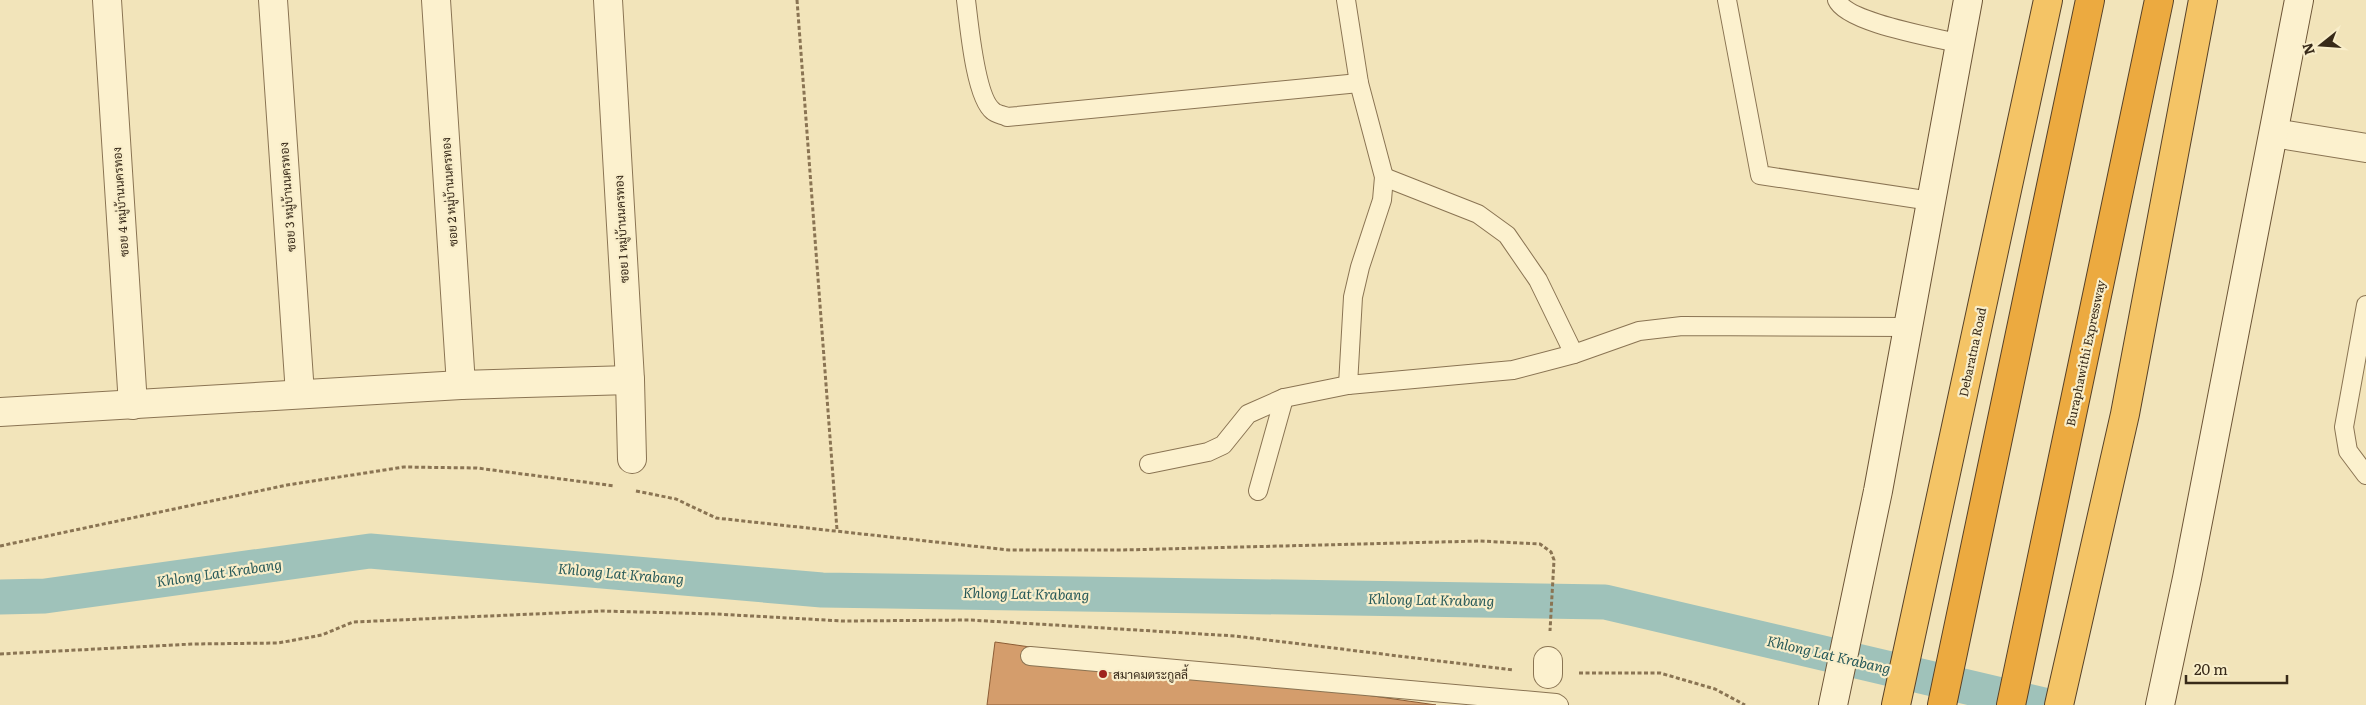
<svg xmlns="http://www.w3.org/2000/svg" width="2366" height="705" font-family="Literata,Sarabun,serif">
<rect width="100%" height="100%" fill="#f2e4ba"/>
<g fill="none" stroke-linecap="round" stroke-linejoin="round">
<polyline stroke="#9fc2ba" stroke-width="35" points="0,597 45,596 370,551 822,590 1605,602 2044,705"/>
</g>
<polygon fill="#d49d6c" stroke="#8c5d36" points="995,642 1436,705 987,705"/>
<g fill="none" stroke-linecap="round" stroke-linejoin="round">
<defs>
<g id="service">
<path d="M966 0C969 23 975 97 993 111 996 114 1003 115 1007 117L1359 83"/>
<polyline points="1346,0 1359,83 1384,177 1382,200 1360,267 1353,297 1348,385"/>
<polyline points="1727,0 1760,175 1931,201"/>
<path d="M1837 0C1847 23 1934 37 1961 44"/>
<polyline points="1384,177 1478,214 1507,235 1538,280 1574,354"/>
<polyline points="2366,305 2344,427 2348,451 2366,475"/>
<polyline points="1149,464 1208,452 1223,445 1248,414 1284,398 1348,385 1513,370 1574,354 1639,331 1682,326 1908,327"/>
<polyline points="1258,491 1284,398"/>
<polyline points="1030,656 1556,703 1559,705"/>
</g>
<g id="minor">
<polyline points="107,0 133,405"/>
<polyline points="273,0 300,394"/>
<polyline points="436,0 461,385"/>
<polyline points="608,0 630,380 632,459"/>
<polyline points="2274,133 2366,148"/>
<polyline points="0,412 461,385 630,380"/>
<polyline points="1548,674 1548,661"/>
</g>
<g id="secondary">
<polyline points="1833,705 1878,491 1968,0"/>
<polyline points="2160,705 2187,578 2299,0"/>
</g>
<g id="trunk">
<polyline points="1896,705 2048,0"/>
<polyline points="2059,705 2125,414 2203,0"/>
</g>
<g id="motorway">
<polyline points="1942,705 2090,0"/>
<polyline points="2011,705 2159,0"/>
</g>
</defs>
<use href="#service" stroke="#8a7453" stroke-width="20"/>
<use href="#minor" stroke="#8a7453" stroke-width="30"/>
<use href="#secondary" stroke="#6c5436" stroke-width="30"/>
<use href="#trunk" stroke="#574128" stroke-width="30"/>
<use href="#motorway" stroke="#574128" stroke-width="30"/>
<g stroke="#8a7453" stroke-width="3" stroke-dasharray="4 2.5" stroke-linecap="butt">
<polyline points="797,0 837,530"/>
<polyline points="636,491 676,499 716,518 1009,550 1122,550 1480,541 1540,544 1551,552 1554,560 1550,631"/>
<polyline points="0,546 287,485 404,467 477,468 615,486"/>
<polyline points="0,654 193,644 278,643 322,635 353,622 602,611 716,614 843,621 971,620 1235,636 1513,670"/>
<polyline points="1579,673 1660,673 1715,689 1745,705"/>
</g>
<use href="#service" stroke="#fcf1ce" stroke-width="18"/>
<use href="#minor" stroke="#fcf1ce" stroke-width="28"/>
<use href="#secondary" stroke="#fcf1ce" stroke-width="28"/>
<use href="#trunk" stroke="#f4c466" stroke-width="28"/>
<use href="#motorway" stroke="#ecaa40" stroke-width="28"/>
</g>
<circle fill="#9f231d" stroke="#f9eeca" stroke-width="2" cx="1103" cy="674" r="5"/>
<g text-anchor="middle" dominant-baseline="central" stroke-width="4.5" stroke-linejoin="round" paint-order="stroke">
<g font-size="12" fill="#382a19" stroke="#f9eeca">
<text transform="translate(449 192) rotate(-94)">ซอย 2 หมู่บ้านนครทอง</text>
<text transform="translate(287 197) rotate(-94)">ซอย 3 หมู่บ้านนครทอง</text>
<text transform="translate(120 202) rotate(-94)">ซอย 4 หมู่บ้านนครทอง</text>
<text transform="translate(621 229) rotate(-93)">ซอย 1 หมู่บ้านนครทอง</text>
<text transform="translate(1972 352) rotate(-78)">Debaratna Road</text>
<text transform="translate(2085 353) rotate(-78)">Buraphawithi Expressway</text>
</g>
<g font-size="12" fill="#382a19" stroke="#f9eeca" text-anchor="start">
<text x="1113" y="674">สมาคมตระกูลลี้</text>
</g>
<g font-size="14" font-style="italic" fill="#275959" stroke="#f9eeca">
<text transform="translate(219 572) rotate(-8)">Khlong Lat Krabang</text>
<text transform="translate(621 573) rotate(5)">Khlong Lat Krabang</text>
<text transform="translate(1026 593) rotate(1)">Khlong Lat Krabang</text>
<text transform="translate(1431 599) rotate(1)">Khlong Lat Krabang</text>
<text transform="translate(1829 654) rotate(13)">Khlong Lat Krabang</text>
</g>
</g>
<g transform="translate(2321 45) rotate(253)" stroke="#f9eeca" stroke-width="4" paint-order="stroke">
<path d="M0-4L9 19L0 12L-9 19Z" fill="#382a19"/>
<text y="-8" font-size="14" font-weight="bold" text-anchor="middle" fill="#382a19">N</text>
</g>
<path d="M2186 675v8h101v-8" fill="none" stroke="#382a19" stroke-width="2.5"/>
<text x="2194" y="675" font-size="15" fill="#382a19" stroke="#f9eeca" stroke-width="4" paint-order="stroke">20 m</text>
</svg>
